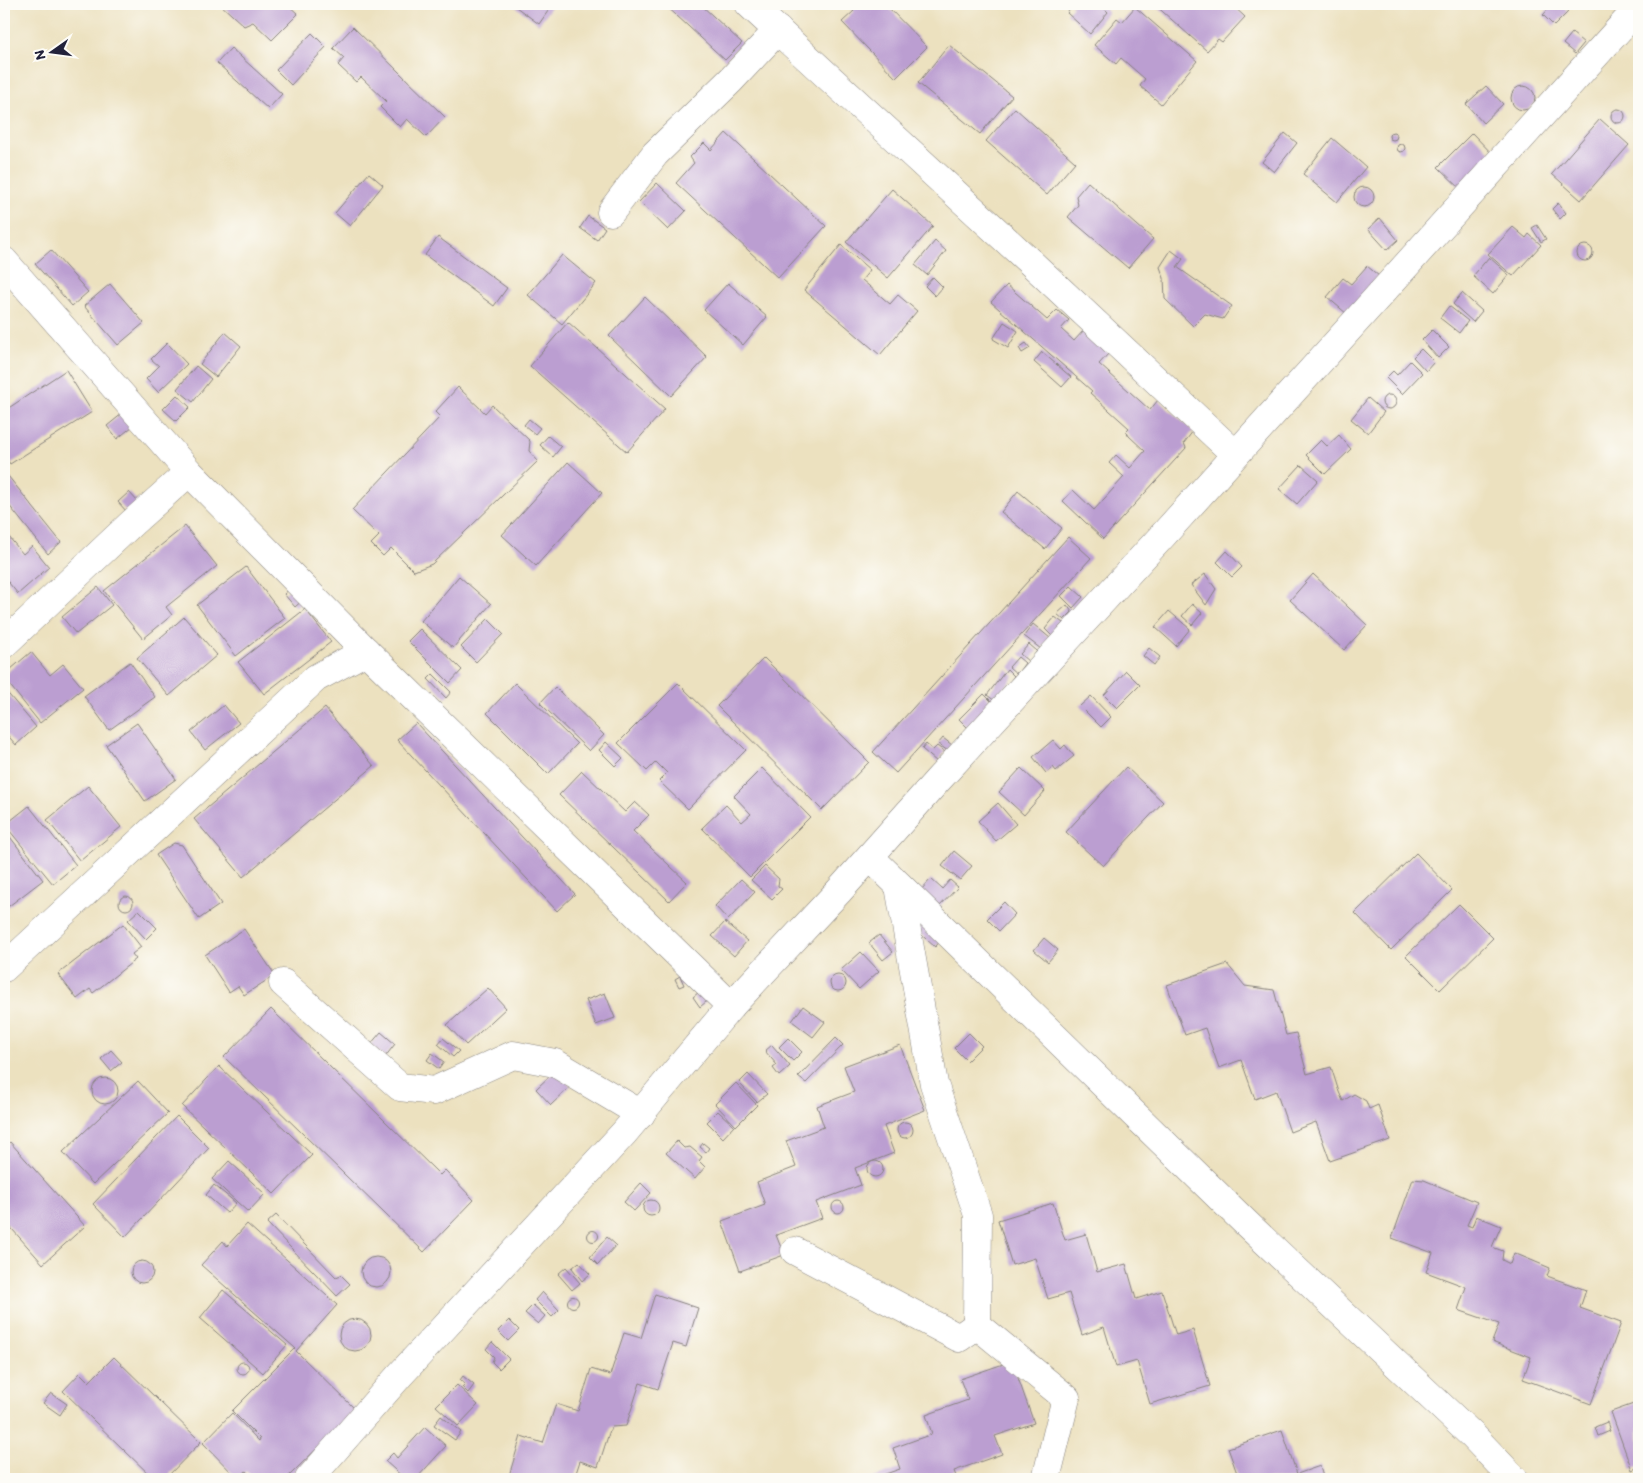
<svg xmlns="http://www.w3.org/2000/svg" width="1643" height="1483" font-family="Itim,sans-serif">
<rect width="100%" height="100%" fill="#fdfcf7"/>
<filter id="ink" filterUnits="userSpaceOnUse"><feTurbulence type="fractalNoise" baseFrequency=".02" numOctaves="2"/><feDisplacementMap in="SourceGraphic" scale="10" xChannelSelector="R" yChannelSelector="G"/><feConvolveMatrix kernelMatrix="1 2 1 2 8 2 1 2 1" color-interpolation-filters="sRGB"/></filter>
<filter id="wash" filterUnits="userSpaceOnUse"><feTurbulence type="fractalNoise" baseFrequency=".0096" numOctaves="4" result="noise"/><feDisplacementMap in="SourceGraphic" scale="20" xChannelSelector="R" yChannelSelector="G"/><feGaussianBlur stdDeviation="1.12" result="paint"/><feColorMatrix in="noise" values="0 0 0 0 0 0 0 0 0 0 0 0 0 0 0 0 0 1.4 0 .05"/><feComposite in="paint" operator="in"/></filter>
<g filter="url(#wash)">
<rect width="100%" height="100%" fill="#ece1bf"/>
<g id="blocks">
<g fill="#bb9ed1">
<polygon points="220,4 287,4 298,14 272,40 253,22 244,26"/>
<polygon points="512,4 553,4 539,24"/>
<polygon points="664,4 700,4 742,43 725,60"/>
<polygon points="846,4 885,4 927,47 896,78 842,22 854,11"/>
<polygon points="1070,4 1109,4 1105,9 1108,12 1090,34 1067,13 1073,6"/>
<polygon points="1154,4 1231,4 1245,17 1222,42 1218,39 1207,51"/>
<polygon points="1553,4 1560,4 1568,12 1554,26 1543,15"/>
<polygon points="1135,7 1197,61 1161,104 1140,86 1145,79 1121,58 1116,64 1094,45 1117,18 1122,22"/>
<polygon points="353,27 445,117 426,137 407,119 400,127 380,107 386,101 361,77 356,82 338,65 344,58 333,48"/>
<polygon points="312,33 326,47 291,85 276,70"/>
<polygon points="1572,33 1584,43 1575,54 1563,44"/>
<polygon points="949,45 1012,96 980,134 918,83"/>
<polygon points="231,48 282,94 268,109 217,63"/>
<circle cx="1523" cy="98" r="12"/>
<polygon points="1486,86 1503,104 1483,123 1466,104"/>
<polygon points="1015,108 1075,162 1047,195 986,141"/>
<circle cx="1618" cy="116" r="7"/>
<polygon points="1600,119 1629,145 1581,200 1552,174"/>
<circle cx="1393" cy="136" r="4"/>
<polygon points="726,133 826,226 778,278 676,183 694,163 690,157 704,143 711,150"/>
<polygon points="1285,133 1297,143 1274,172 1262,162"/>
<polygon points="1472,133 1496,158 1463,191 1438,167"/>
<polygon points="1332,138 1366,167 1337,202 1303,174"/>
<circle cx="1401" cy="148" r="4"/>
<polygon points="369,173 383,185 350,226 335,213"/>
<polygon points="1088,182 1153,239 1128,268 1068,217 1078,205 1076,196"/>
<polygon points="657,183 686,211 668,230 639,202"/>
<circle cx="1364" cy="197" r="10"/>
<polygon points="892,189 933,226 888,278 846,242"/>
<polygon points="1558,203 1566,213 1560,219 1552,209"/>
<polygon points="588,216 605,228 597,240 580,228"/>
<polygon points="1380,218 1398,240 1387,250 1368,229"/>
<polygon points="1537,225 1546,239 1541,242 1532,228"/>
<polygon points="1513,227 1526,238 1529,234 1541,245 1513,276 1488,254"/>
<polygon points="438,237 507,288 494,306 425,255"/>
<polygon points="935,241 946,251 927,275 915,265"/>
<circle cx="1585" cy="253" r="8"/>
<polygon points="841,245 870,270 862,280 890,304 898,295 917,311 880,355 804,290"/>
<polygon points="51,250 88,292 72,306 35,264"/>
<polygon points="1171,250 1183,259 1177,267 1232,306 1223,319 1205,314 1193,326 1165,299 1164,278 1160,267"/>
<polygon points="562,255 596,283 562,324 528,295"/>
<polygon points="1489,257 1509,275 1493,294 1473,276"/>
<polygon points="1367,266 1379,276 1347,314 1327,297 1343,278 1351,284"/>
<polygon points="933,277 943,287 935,296 925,286"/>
<polygon points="728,283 767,317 743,345 704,310"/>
<polygon points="110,284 144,323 118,345 84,306"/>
<polygon points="1007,285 1047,320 1057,310 1069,320 1061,329 1074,341 1084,330 1109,353 1099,364 1150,410 1158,400 1193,431 1184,443 1186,448 1103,539 1063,501 1073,490 1094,510 1124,477 1109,463 1116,455 1130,468 1145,451 1129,436 1126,431 1129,428 1090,393 1092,391 991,302"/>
<polygon points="1462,293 1482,311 1473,322 1453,304"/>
<polygon points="645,297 707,357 671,396 609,336"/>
<polygon points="1449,306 1468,321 1459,333 1440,318"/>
<polygon points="568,322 665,409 627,452 530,366"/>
<polygon points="1004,322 1018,331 1008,348 993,339"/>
<polygon points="1432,330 1449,347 1438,358 1422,340"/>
<polygon points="225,332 241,346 216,377 200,364"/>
<polygon points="167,343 187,364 158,392 146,379 159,366 151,359"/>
<polygon points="1026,343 1030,348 1022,353 1019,348"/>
<polygon points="1421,349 1434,362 1426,371 1413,357"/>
<polygon points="1042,352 1071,377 1062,387 1034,362"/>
<polygon points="1410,361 1422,373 1402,394 1386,378 1393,371 1397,375"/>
<polygon points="196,366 211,379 193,402 177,389"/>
<polygon points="66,370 92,412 10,464 4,455 4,411"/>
<polygon points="458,387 485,413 492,405 530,441 529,451 538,461 432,564 414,571 391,548 383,556 371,544 379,536 352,510 440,417 435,412"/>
<circle cx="1389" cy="402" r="7"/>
<polygon points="177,395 190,407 176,421 163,409"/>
<polygon points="1368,398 1384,412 1368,433 1351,419"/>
<polygon points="123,413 133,426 117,439 107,426"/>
<polygon points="529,419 540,428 535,434 524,425"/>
<polygon points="1339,435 1351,449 1325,474 1306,455 1321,440 1327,446"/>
<polygon points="548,436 561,447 553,457 540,445"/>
<polygon points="568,462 602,493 536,566 502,535"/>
<polygon points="1301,465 1318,480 1297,504 1279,489"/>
<polygon points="4,471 61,542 48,554 4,499"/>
<polygon points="1018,491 1062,528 1045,549 1001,512"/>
<polygon points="129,492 138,502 127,512 118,502"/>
<polygon points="185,526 217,566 166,607 172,615 143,639 104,591"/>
<polygon points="4,531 23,554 32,546 49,567 18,594 4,577"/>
<polygon points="1068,537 1091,558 896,773 873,752"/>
<polygon points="1227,551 1242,567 1232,577 1217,562"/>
<polygon points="246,567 285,618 236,656 197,605"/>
<polygon points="1205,574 1216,589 1206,605 1191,585"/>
<polygon points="1313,574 1367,625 1344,650 1290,600"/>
<polygon points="459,576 491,604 453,648 421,621"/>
<polygon points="1071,586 1083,597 1073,608 1061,596"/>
<polygon points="98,587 112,605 76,634 62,617"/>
<polygon points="292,587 304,599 295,607 284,594"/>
<polygon points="1192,604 1202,613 1192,625 1182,616"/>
<polygon points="1067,605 1072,612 1064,620 1057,614"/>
<polygon points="305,609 331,642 264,694 238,662"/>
<polygon points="1169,611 1190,629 1176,646 1155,627"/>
<polygon points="184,617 217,655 169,696 137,658"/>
<polygon points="1055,617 1063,623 1052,636 1045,629"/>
<polygon points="488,619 503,634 476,662 461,647"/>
<polygon points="1033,624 1050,638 1041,649 1024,636"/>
<polygon points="420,629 462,670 450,683 408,641"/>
<polygon points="1029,644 1037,651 1029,662 1020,654"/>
<polygon points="1149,648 1160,657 1154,665 1143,656"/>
<polygon points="31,652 50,675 63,664 83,688 40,723 4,678 4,675"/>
<polygon points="1018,657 1025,663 1017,674 1009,667"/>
<polygon points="764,658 869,762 822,810 717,706"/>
<polygon points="130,662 155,697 109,730 84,696"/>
<polygon points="1007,669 1014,676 995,701 987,695"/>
<polygon points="1126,671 1140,685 1117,708 1104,695"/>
<polygon points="433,674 451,692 446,698 428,679"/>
<polygon points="515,683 577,744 548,774 487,713"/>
<polygon points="678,683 746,750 688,809 659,781 667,773 656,762 647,771 618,743"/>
<polygon points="555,687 604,735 589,751 540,703"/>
<polygon points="4,689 36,727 16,745 4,731"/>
<polygon points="984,694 993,703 968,728 959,719"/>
<polygon points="1091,696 1111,717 1101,727 1080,706"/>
<polygon points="224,705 239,723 205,750 191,732"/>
<polygon points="325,708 374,766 243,877 194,819"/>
<polygon points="137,723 176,779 145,801 106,745"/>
<polygon points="416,723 575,894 557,911 397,740"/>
<polygon points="943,738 952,745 948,751 938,744"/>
<polygon points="1053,740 1061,749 1065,745 1074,756 1056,771 1053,767 1046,773 1033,757"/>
<polygon points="606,742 623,758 615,766 599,750"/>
<polygon points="926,744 933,750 937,746 945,752 937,762 922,749"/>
<polygon points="1126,767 1163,802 1103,866 1066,832"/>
<polygon points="762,768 810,817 750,877 702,828 726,805 742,822 751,814 734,796"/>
<polygon points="1021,768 1045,791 1024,815 999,792"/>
<polygon points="582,771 625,812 635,802 649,815 633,831 687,882 669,901 559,795"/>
<polygon points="88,786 121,827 80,861 47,820"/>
<polygon points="998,803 1016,824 996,841 978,821"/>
<polygon points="29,806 76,865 53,884 5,825"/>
<polygon points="4,829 43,880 5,909 4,907"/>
<polygon points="174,843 182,845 221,904 199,919 156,855"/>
<polygon points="954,851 972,866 960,880 942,866"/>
<polygon points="1416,853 1452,890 1391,950 1355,913"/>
<polygon points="765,866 779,879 778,886 782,889 772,899 751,880"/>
<polygon points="741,879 755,892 728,920 715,906"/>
<polygon points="931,879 942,889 950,880 958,887 938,908 920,891"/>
<circle cx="126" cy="903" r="7"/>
<polygon points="1004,902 1015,914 999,931 987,919"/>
<polygon points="1459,904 1493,938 1440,990 1406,956"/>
<polygon points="139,910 157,928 146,939 128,920"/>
<polygon points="928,920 945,936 935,947 917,931"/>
<polygon points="725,922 747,941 734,956 712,936"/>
<polygon points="123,924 141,947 132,954 136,959 93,993 90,989 77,999 58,974"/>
<polygon points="244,929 275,975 244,995 238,986 229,992 205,955"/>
<polygon points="879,935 893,952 883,960 869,943"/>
<polygon points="1044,938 1058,950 1048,962 1034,950"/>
<polygon points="861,952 879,971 859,989 841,970"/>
<polygon points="1227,964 1245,986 1274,990 1286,1035 1296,1033 1307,1074 1331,1067 1339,1092 1343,1101 1354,1094 1366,1101 1369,1109 1378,1105 1390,1140 1330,1161 1316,1122 1290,1132 1276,1091 1255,1099 1241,1060 1219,1068 1205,1028 1185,1035 1167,985"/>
<circle cx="838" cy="983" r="8"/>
<polygon points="680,976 684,985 679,987 675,979"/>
<polygon points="488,988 506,1008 466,1045 447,1025"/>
<polygon points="699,992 707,1001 700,1007 693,997"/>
<polygon points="605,993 615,1018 596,1025 586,1000"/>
<polygon points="803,1006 825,1022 813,1037 792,1021"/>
<polygon points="271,1009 440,1175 445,1170 474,1200 424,1252 224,1057"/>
<polygon points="381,1032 395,1044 385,1057 370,1045"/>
<polygon points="969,1033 982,1046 967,1061 954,1048"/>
<polygon points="443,1038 459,1051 453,1057 438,1044"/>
<polygon points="788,1038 802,1052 793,1061 779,1047"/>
<polygon points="836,1038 843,1045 806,1083 798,1077"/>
<polygon points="772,1045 790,1066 779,1076 773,1068 777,1065 765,1051"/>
<polygon points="900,1045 925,1110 884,1126 894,1153 855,1168 861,1185 816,1202 822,1218 776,1235 784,1255 740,1271 722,1221 765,1205 757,1182 796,1167 786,1141 824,1127 817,1106 854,1092 844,1066"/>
<polygon points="111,1050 122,1062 111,1071 101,1059"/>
<polygon points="432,1053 444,1062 439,1069 427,1060"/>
<polygon points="219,1066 312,1155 274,1194 182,1106"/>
<polygon points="556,1070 571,1086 551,1105 536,1089"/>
<polygon points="748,1074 767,1094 757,1102 739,1083"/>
<circle cx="105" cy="1091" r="13"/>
<polygon points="138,1081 168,1113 93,1184 63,1152"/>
<polygon points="736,1083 757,1105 736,1126 715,1104"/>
<polygon points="718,1111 734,1126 723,1138 707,1122"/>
<polygon points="177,1116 209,1148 125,1237 93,1204"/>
<circle cx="905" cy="1130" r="8"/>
<polygon points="677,1141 684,1148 690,1147 702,1157 699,1161 705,1167 695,1179 666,1153"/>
<polygon points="10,1142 85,1226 43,1264 4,1220 4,1148"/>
<polygon points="703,1143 709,1148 706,1152 700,1147"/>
<polygon points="229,1161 265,1194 248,1212 212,1179"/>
<circle cx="875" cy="1169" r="8"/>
<polygon points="1413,1179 1424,1180 1477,1202 1467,1225 1472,1227 1476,1216 1501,1226 1492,1247 1503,1251 1502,1260 1510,1264 1514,1253 1550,1268 1547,1276 1586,1290 1580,1308 1621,1323 1591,1404 1523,1379 1531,1357 1492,1342 1499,1324 1458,1310 1466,1287 1426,1272 1433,1253 1392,1238"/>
<polygon points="641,1183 651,1193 634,1211 624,1202"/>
<polygon points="214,1185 236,1203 227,1213 206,1195"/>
<circle cx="651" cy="1208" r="8"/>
<circle cx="838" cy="1207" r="6"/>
<polygon points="1053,1203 1065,1240 1086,1234 1097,1272 1126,1264 1136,1299 1162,1291 1176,1335 1193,1330 1210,1386 1150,1404 1137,1361 1116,1367 1104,1327 1082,1335 1069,1293 1048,1299 1035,1258 1012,1265 998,1220"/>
<polygon points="276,1215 336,1277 341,1275 350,1284 337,1296 267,1223"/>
<polygon points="247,1224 337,1305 296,1351 356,1410 286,1479 250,1479 252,1477 246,1471 238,1479 203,1443 232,1413 259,1441 260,1439 232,1411 295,1348 201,1265 223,1241 227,1246"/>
<circle cx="593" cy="1236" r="5.5"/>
<polygon points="607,1237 616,1245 598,1265 590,1257"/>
<circle cx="376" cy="1272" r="15"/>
<circle cx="142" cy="1272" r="11"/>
<polygon points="579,1262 590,1274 582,1281 572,1268"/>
<polygon points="566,1267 580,1283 572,1290 558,1274"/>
<polygon points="223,1290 287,1345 263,1373 200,1318"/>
<polygon points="542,1292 559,1310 552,1317 535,1300"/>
<polygon points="655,1294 698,1308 686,1347 673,1343 658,1389 640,1383 626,1426 611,1427 598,1467 580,1461 574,1479 508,1479 521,1436 543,1443 556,1404 578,1411 591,1369 610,1375 624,1333 641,1338"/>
<circle cx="573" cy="1302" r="5.5"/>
<polygon points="533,1305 545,1316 538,1324 525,1313"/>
<circle cx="355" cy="1335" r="16"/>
<polygon points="509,1320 519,1330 508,1341 498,1331"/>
<polygon points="492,1342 509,1359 499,1369 492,1362 494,1357 486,1349"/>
<polygon points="114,1357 201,1442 165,1479 154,1479 63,1391 80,1373 89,1382"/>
<polygon points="1012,1361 1034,1423 995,1436 1002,1454 954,1471 957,1479 871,1479 900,1469 893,1448 932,1434 926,1415 968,1400 960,1379"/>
<circle cx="243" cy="1368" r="6"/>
<polygon points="463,1376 474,1385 468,1393 462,1387 465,1384 460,1380"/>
<polygon points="457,1385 478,1405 458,1426 436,1406"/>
<polygon points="51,1393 67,1404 60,1415 43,1403"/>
<polygon points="1639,1402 1639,1467 1632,1470 1611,1412"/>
<polygon points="441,1416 461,1432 455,1440 434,1425"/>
<polygon points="1607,1422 1610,1431 1598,1436 1595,1427"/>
<polygon points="425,1427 446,1446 416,1479 405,1479 385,1461 393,1453 397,1458"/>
<polygon points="1282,1430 1297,1474 1320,1466 1324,1479 1239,1479 1228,1448"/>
</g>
</g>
</g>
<g filter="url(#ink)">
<use href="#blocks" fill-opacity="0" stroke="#87827d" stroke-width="1"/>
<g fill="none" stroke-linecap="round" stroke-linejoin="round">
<defs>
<g id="minor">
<polyline points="749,4 1029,261 1235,454"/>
<polyline points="611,212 655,154 731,80 778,30"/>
<polyline points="4,261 189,472 366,651 731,1006"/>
<polyline points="4,644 132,523 189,472"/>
<polyline points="870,857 1248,1225 1473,1436 1514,1479"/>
<polyline points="899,886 934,1084 978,1215 977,1325 1066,1398 1046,1479"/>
<polyline points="4,968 316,678 366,651"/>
<polyline points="283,983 400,1087 434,1091 513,1055 555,1063 641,1114"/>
<polyline points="795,1251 959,1338 977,1325"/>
<polyline points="309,1479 399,1376 624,1133 731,1006 839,891 937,781 1165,533 1639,7"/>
</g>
</defs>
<use href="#minor" stroke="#87827d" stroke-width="29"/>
<use href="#minor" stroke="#fff" stroke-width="28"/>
</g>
</g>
<rect width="1643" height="1483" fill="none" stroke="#fdfcf7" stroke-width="20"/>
<g transform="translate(52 52) rotate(256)" stroke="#fdfcf7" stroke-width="4" paint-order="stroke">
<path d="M0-4L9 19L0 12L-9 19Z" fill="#22223b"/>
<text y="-8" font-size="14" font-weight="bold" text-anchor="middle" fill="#22223b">N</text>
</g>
</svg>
